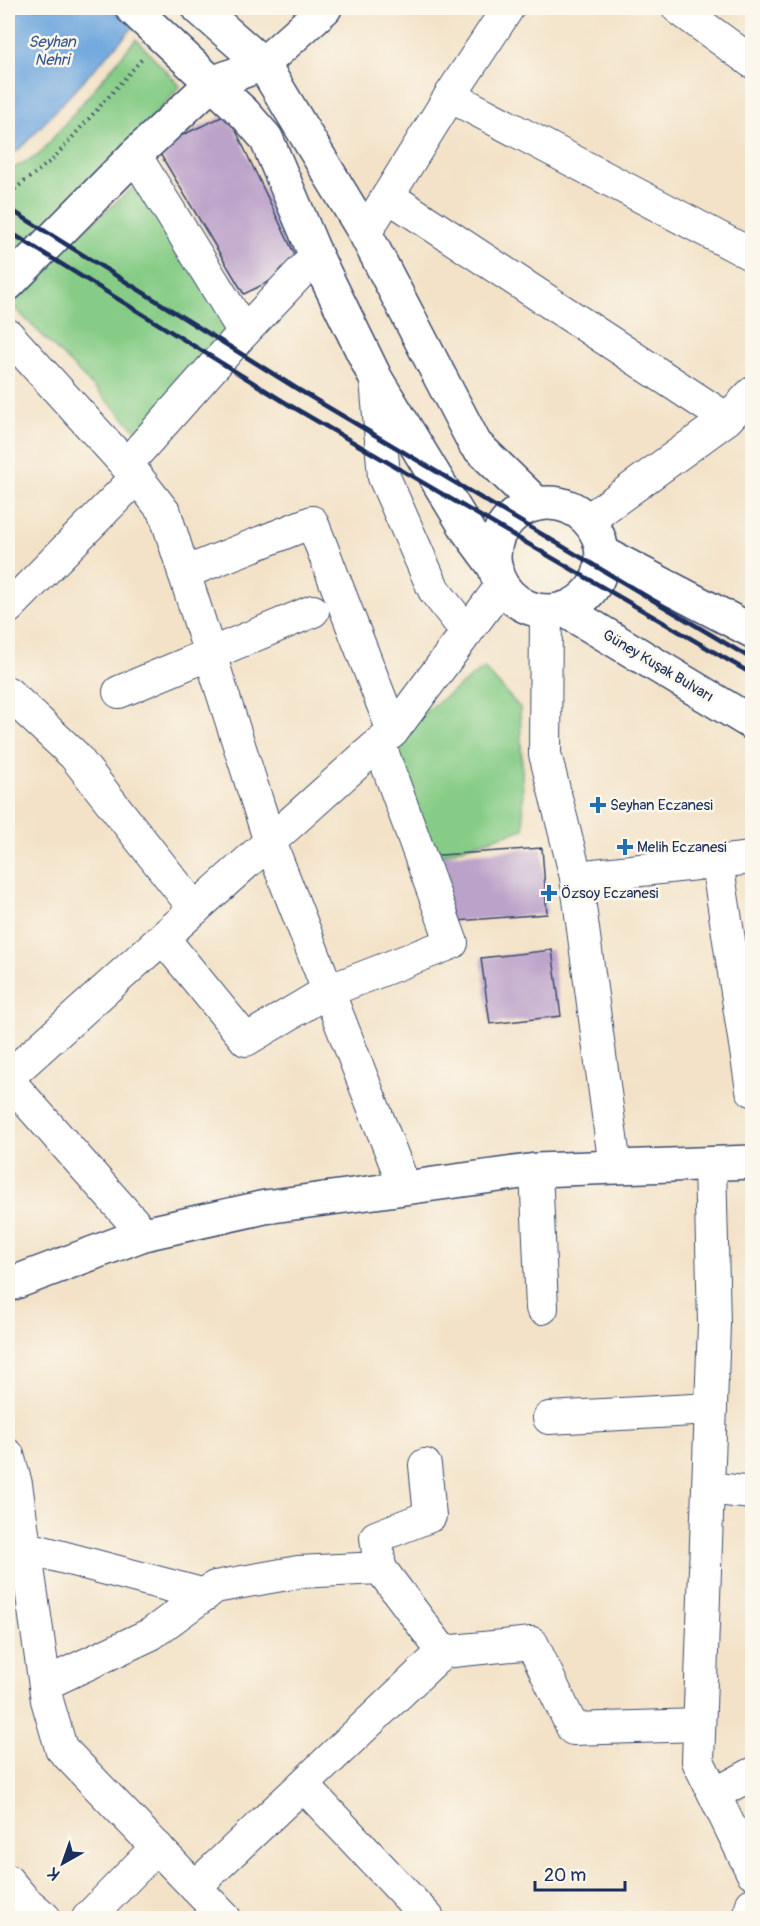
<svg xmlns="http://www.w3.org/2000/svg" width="760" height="1926" font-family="Pangolin,sans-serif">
<rect width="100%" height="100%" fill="#fbf7ec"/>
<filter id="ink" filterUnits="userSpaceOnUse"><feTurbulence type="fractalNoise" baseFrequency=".0167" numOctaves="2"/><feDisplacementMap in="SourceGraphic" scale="12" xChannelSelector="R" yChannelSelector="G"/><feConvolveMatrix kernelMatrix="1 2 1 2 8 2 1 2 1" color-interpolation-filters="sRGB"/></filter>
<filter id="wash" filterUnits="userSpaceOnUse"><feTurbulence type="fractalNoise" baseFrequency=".008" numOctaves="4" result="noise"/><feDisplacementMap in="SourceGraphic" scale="24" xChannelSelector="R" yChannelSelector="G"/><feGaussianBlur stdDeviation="1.35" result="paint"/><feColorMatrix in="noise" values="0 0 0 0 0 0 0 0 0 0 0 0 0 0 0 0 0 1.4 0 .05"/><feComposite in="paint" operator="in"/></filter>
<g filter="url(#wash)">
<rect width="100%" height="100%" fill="#f3e2c7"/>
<g fill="#86cc86" stroke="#507e72" stroke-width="1.5">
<polygon points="136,39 180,86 102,176 8,269 8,171 39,155"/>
<polygon points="134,187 244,321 145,439 8,301 8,294"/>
<polygon points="484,668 520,708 524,829 428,859 383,743"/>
</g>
<polygon fill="#70a7de" stroke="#466b9e" stroke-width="1.5" points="8,8 151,8 20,149 8,156"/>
<g id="blocks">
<g fill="#bba2c9">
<polygon points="228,114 300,266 244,294 156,147"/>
<polygon points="542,848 547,914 445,922 426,856"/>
<polygon points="552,950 561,1016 490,1024 481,958"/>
</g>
</g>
</g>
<g filter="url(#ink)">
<use href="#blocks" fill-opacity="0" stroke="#3b4a6e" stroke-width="1.5"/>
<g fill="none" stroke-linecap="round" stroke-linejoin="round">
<defs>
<g id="minor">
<polyline points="678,8 752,62"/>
<polyline points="450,96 752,255"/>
<polyline points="135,155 244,332"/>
<polyline points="388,196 727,419"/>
<polyline points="365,233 450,96 508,8"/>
<polyline points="8,335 137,477 8,608"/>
<polyline points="376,379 384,477 434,590 467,632"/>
<polyline points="126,465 244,332 316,256"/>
<polyline points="137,477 165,513 270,842 405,1188"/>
<polyline points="588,520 727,419 752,393"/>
<polyline points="184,573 312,522 393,731"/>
<polyline points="546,611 545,754 576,877 615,1167"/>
<polyline points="119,692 313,611"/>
<polyline points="8,693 74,755 195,909"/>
<polyline points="717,862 752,1090"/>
<polyline points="576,877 752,858"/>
<polyline points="163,938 246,1040 328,991 452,943 379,743"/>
<polyline points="8,1077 393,731 502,585"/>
<polyline points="8,1080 144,1234"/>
<polyline points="710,1164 714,1324 698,1761 752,1872"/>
<polyline points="536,1170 542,1308"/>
<polyline points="549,1418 711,1409"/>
<polyline points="8,1455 16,1484 47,1700 61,1748 225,1918"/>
<polyline points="708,1488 752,1493"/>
<polyline points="24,1547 205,1595"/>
<polyline points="380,1568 376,1537 430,1516 425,1465"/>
<polyline points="45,1684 151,1634 215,1587 298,1572 380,1568 443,1652"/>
<polyline points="303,1785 428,1918"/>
<polyline points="715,1794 752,1774"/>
<polyline points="8,1881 25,1901 45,1918"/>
<polyline points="195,1887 443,1652 532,1643 573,1729 699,1725"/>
<polyline points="88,1918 157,1847"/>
<polyline points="749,1918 752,1904"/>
</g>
<g id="major">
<polyline points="132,8 245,114 266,138 316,256 376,379 468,531 496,569"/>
<polyline points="199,8 263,64 365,233 475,444 537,504"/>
<polyline points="8,284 135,155 212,83 263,64 325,8"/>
<circle cx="548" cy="557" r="54"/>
<polyline points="603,553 752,631"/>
<polyline points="563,609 752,723"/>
<polyline points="8,1285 144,1234 265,1207 536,1170 752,1162"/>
</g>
</defs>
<use href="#minor" stroke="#3b4a6e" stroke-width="34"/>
<use href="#major" stroke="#3b4a6e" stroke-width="36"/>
<polyline stroke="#3b4a6e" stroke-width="4" stroke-dasharray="1.5 4.5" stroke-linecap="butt" points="10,193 53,159 143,58"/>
<use href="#minor" stroke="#fff" stroke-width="32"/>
<use href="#major" stroke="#fff" stroke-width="33"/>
<g stroke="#1b2f5e" stroke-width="4.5">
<polyline points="8,208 299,390 752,659"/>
<polyline points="8,231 291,406 752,674"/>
</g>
</g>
</g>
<g fill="#1f6fb2" stroke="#fbf7ec" stroke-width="2">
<path d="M595 796h6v6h6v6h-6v6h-6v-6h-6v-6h6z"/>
<path d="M622 838h6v6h6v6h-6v6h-6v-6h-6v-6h6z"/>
<path d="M546 884h6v6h6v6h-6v6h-6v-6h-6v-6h6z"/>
</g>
<g text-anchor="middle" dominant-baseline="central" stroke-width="5" stroke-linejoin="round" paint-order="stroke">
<g font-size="15" fill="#1b2f5e" stroke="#fbf7ec">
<text transform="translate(658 666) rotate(31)">Güney Kuşak Bulvarı</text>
</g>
<g font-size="15" fill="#1b2f5e" stroke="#fbf7ec" text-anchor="start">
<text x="610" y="805">Seyhan Eczanesi</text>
<text x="637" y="847">Melih Eczanesi</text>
<text x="561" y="893">Özsoy Eczanesi</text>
</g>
<g font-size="16" font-style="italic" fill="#39598b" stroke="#fbf7ec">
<text x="52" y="42">Seyhan<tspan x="52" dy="18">Nehri</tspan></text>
</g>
</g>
<rect width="760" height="1926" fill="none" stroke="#fbf7ec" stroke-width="30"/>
<g transform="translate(63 1863) rotate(220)" stroke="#fbf7ec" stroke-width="4.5" paint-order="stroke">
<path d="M0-4.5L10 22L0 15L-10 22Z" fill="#1b2f5e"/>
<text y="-9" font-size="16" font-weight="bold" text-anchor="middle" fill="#1b2f5e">K</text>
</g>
<path d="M535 1881v9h90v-9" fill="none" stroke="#1b2f5e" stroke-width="3"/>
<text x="544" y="1881" font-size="18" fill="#1b2f5e" stroke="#fbf7ec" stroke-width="4.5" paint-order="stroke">20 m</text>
</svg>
